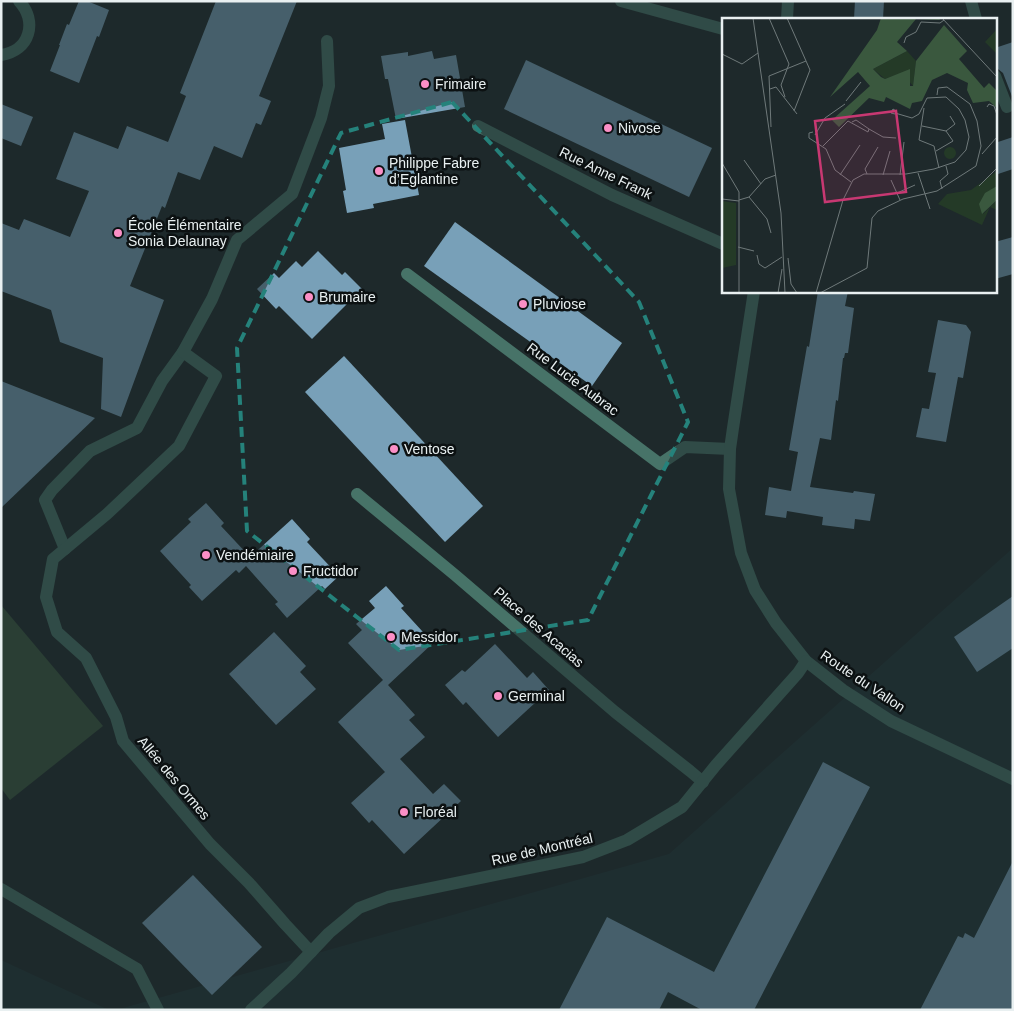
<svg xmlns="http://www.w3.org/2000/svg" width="1014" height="1011" font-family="Helvetica,sans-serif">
<rect width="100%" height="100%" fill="#1e292b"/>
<g fill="#203437">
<polygon points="1013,548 1013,1010 116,1010 669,854"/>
<polygon points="1,960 109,1010 1,1010"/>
</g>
<polygon fill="#3a583e" points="1,605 103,726 10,800 1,788"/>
<g fill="#78a0b8">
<polygon points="79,1 87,1 109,10 99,37 97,36 79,83 50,71 60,45 59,45 67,24 69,25"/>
<polygon points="216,1 297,1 259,96 271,101 261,125 256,123 242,158 214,146 200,180 178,172 165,208 162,206 130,286 164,300 121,417 101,409 103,358 60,342 51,310 1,291 1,223 19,230 24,219 70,237 89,191 56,179 74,132 118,149 127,126 168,142 186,96 180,93"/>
<polygon points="855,1 884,1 883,19 854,19"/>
<polygon points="1013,42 1013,99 1003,73 998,69 995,60 995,48"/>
<polygon points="432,51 434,59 456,55 465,107 396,119 388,79 385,79 381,56 408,52 408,56"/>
<polygon points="526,60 712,148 689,197 504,109"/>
<polygon points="1,104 33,117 21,146 1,138"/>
<polygon points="405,120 419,195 373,204 374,208 347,213 343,191 346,190 339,148 385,139 382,124"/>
<polygon points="1013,137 1013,169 995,175 995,143"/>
<polygon points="455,222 622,343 592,386 424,266"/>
<polygon points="1013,237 1013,274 995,279 995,242"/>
<polygon points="318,251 342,275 345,272 362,289 312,339 279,306 276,309 257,289 274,273 279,278 296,261 302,267"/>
<polygon points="818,291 848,291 845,306 854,308 848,353 845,353 844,358 843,358 838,401 836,400 831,440 820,438 810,487 853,493 854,491 875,494 870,521 855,519 854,529 822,525 823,517 787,511 786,518 765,515 769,487 791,491 798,452 789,450 807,346 809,347"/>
<polygon points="938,320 966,325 971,332 963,378 958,377 946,442 916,437 922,408 929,409 936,373 928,372"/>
<polygon points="344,356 483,506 445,542 305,392"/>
<polygon points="1,381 95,418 1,508"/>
<polygon points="206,503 224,523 221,526 250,557 292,519 310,539 307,542 339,576 325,589 322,586 287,618 275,604 278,602 246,566 239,573 236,570 202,601 189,587 191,585 160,551 191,522 188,519"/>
<polygon points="386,586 404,606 401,608 433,643 388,685 415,715 409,720 425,737 400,759 433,794 444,784 461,801 404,854 372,820 369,823 351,803 385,772 338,722 383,680 348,643 362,630 356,624 375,608 369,601"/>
<polygon points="1013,596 1013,648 977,672 954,637"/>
<polygon points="274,632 306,666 300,672 316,689 276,725 229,674"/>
<polygon points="495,644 527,678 533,672 549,690 498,737 466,702 463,705 445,685 462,670 465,672"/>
<polygon points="823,762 870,787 754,1010 702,1010 668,992 659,1010 559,1010 607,917 714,972"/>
<polygon points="1013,861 1013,1010 920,1010 958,936 963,938 965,933 974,938"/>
<polygon points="193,875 262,947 212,995 142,923"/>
</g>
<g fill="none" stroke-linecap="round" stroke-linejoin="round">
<g stroke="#477368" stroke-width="12">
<polyline points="621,1 723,29"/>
<polyline points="971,1 976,19"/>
<polyline points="787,19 788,1"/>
<path d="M1 55C30 51 38 21 19 1"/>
<polyline points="995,76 1007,107"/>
<polyline points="478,126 612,195 723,244"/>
<polyline points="407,274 660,464 685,447 730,449"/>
<polyline points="754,291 733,428 730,449 729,489 741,553 755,590 776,623 806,661 843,690 891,721 1013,779"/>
<polyline points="357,494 455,575 615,712 690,771 703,782"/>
<polyline points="65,549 45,500 52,490 90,451 137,428 162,381 183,352"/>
<polyline points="1,889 137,969 158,1010"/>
<polyline points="311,952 285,924 249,883 210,844 123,741 116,717 86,658 57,632 46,597 53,559 107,514 179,446 216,376 183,352 212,299 237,240 292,194 321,118 329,86 327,41"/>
<polyline points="251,1010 291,973 329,933 359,908 388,897 583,857 627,840 682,807 716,765 798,673 806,661"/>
</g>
</g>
<path d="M0 0H1014V1011H0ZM452 102 639 302 688 422 588 620 399 650 247 531 237 348 341 133Z" fill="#1e292b" fill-opacity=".55" fill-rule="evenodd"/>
<path fill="none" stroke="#25827b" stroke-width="4" stroke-dasharray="10 6" stroke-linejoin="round" d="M452 102 639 302 688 422 588 620 399 650 247 531 237 348 341 133Z"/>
<g fill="#fb8fc6" stroke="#0c1112" stroke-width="2">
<circle cx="425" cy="84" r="5"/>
<circle cx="608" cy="128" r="5"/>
<circle cx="379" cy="171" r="5"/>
<circle cx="118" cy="233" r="5"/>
<circle cx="309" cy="297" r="5"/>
<circle cx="523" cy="304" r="5"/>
<circle cx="394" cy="449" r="5"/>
<circle cx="206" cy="555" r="5"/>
<circle cx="293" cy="571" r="5"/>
<circle cx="391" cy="637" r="5"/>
<circle cx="498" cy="696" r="5"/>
<circle cx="404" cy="812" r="5"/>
</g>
<g text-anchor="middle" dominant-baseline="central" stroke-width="5" stroke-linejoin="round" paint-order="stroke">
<g font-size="14" fill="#e9f0f1" stroke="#0c1112" text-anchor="start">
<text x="435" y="84">Frimaire</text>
<text x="618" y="128">Nivose</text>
<text x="389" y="163">Philippe Fabre<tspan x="389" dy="16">d’Eglantine</tspan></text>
<text x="128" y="225">École Élémentaire<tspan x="128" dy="16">Sonia Delaunay</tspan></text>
<text x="319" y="297">Brumaire</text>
<text x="533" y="304">Pluviose</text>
<text x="404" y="449">Ventose</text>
<text x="216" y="555">Vendémiaire</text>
<text x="303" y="571">Fructidor</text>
<text x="401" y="637">Messidor</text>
<text x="508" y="696">Germinal</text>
<text x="414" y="812">Floréal</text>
</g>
<g font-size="14" fill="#e9f0f1" stroke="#0c1112">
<text transform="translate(606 173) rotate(26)">Rue Anne Frank</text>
<text transform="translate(573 379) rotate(37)">Rue Lucie Aubrac</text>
<text transform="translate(539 627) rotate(41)">Place des Acacias</text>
<text transform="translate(863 681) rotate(34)">Route du Vallon</text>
<text transform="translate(174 778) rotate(50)">Allée des Ormes</text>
<text transform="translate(542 849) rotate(-13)">Rue de Montréal</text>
</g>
</g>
<g transform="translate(722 18)">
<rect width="275" height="275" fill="#1e292b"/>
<path d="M275 11V36L263 24ZM185 33 194 43 191 68 180 55 163 61 151 51ZM222 135a6 6 0 1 1 12 0a6 6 0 1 1-12 0ZM275 153V168L267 176 261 196 275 182V192L268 189 260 207 216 186 225 176 249 172ZM0 183 14 185V247L0 250Z" fill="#243a27"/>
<path d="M159 0H217L218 2 194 1 175 24 185 33 151 51 159 59 163 61 188 51V68H191L194 43 222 7 245 33 237 41 262 70 267 65 275 73V90L267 83 251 85 245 72 246 65 225 55 210 62 200 83 190 85 188 91 164 79 162 84 147 80 117 109 110 102 148 68 136 54 108 79 155 12ZM275 168V182L260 196 257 186 263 175Z" fill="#3a583e"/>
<path fill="none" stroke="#6f797a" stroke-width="1" d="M31 0 59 195 63 275M47 0 67 46 59 67 63 79M65 0 88 52 72 93M220 0 275 59M182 25 184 19 194 14 199 4 218 5 222 2M0 36 20 46 36 35M48 71 54 69 75 96M124 83 139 64M265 89 267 86 272 88 275 97M202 90 197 122 212 128 217 150M171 91 174 93 173 96 169 95ZM130 104 134 102 147 111M200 108 224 113M49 109 47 58 84 43M91 114 87 115V120L104 131 113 152 129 164M93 117 103 100 123 86M101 128 126 103 146 114 147 111 161 119 174 120M214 133 231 123 224 113 233 106 228 98M260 136 275 119M22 142 39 166M0 145 17 174V275M196 155 208 191M145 156 143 151 156 129M118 157 138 127M161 157 168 133M178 157 182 124M169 162 178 182M257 168 275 150M220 171 218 163 226 156 224 148M175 175 193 167M27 179 45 201 49 215M0 181 17 183M17 182 27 179 43 161 54 157M16 229 32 233M35 237 37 246 43 250 60 239M66 240 69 266 75 275M56 275 60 251M94 275 121 182 131 162 142 156H184L212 151 233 144 244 132 247 119 243 102 237 91 224 79 205 80 197 96 190 100 173 95M98 275 145 250 150 200 156 193 181 181 215 173 254 148 259 128 255 103 248 86 225 69 216 70 215 77"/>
<path fill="#c83872" fill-opacity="0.15" stroke="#c83872" stroke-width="2.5" d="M174 93 184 174 103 184 93 103Z"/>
<rect width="275" height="275" fill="none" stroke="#e9f0f1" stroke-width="2.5"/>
</g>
<rect width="1014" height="1011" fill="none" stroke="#e9f0f1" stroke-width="5"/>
</svg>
